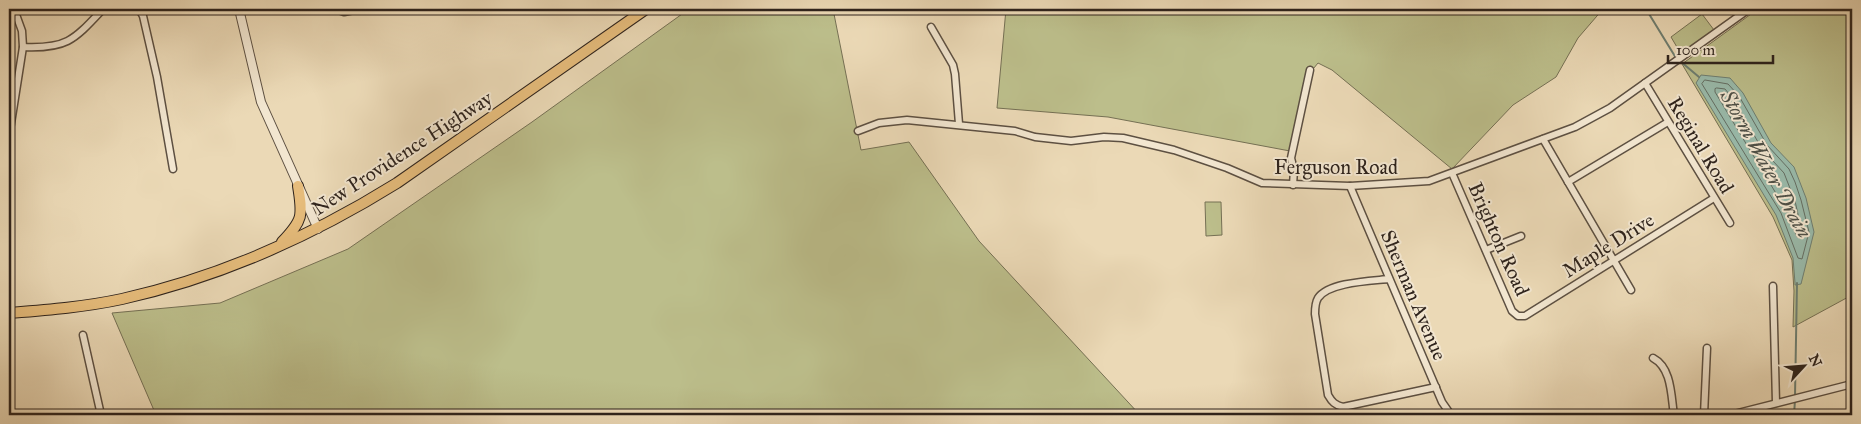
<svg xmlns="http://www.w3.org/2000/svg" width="1861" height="424" font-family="'IM FELL Great Primer',serif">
<rect width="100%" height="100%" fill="#ebd9b6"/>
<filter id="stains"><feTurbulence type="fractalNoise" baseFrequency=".004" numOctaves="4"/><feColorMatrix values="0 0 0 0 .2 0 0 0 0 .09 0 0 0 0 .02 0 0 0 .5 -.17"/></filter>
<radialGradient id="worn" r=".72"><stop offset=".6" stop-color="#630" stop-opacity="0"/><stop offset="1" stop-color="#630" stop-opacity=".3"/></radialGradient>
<g fill="#bcbe8b" stroke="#757054">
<polygon points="689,9 833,9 861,150 909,142 979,241 1140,415 156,415 112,313 220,303 348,249 532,122"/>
<polygon points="1006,9 1603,9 1578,38 1556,77 1513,105 1452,169 1332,70 1318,63 1309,74 1290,151 1108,117 997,108"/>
<polygon points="1758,9 1852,9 1852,295 1793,327 1794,291 1792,260 1773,217 1682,64"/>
<polygon points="1702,14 1714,30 1681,54 1671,37"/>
<polygon points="1205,202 1221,202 1222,235 1206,236"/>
</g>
<polygon fill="#99baaa" stroke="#6e7e71" points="1701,75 1730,78 1743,93 1771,143 1794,167 1806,198 1814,232 1801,284 1795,285 1795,283 1793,258 1776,215 1696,83"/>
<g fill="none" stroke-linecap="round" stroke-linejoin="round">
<g stroke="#646e63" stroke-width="1">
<polygon points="1705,80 1728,84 1739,96 1767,145 1789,169 1795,182 1801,200 1809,232 1802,259 1798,258 1781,213 1702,84"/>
<polygon points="1717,88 1725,89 1734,100 1762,149 1784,173 1795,201 1802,232 1800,238 1797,237 1786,210 1715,92 1715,89"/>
</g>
<g stroke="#6e7e71" stroke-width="2">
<polyline points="1646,9 1676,58"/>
<polyline points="1680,61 1699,77"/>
<polyline points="1795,396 1797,283"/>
<polyline points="1794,415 1795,400"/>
</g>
<defs>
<g id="minor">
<polyline points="139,9 143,16 157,77 173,169"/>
<polyline points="336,9 344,12 359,9"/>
<polyline points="931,27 953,65 955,74 959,124"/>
<path d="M23 47C67 49 74 40 103 9"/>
<polyline points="1645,83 1730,223"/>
<polyline points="858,131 879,123 907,120 1015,131 1035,137 1071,141 1104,137 1123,138 1174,150 1227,168 1262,183 1350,186 1429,181 1575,127 1610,108 1749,9"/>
<polyline points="9,136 23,47 22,31 14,9"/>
<polyline points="1543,139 1631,290"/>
<polyline points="1452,173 1512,311 1518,316 1525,316 1714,198"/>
<polyline points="1568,182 1668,122"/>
<polyline points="1293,185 1294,170 1291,158 1310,70"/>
<polyline points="1350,186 1442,402 1451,415"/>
<polyline points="1486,250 1521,236"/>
<path d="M1389 279C1371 281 1329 282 1318 298 1315 303 1315 308 1315 314L1328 395C1332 402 1335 405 1343 407L1436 387"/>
<polyline points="1773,286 1776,403"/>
<polyline points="83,335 101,415"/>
<path d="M1653 358C1672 368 1671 396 1674 415"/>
<polyline points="1704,415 1707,348"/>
<polyline points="1730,415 1852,384"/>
</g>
<polyline id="tertiary" points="239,9 261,102 318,229"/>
<g id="trunk">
<path d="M282 242C303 220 303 216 298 186"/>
<path d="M9 313C46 310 85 307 122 299 220 277 312 236 397 183L646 9"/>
</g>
</defs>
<use href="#minor" stroke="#5d5042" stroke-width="9"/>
<use href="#tertiary" stroke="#5d5042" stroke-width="10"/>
<use href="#trunk" stroke="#2e231c" stroke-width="12"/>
<use href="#minor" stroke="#f2e6d0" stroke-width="6"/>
<use href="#tertiary" stroke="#f2e6d0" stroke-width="8"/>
<use href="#trunk" stroke="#e6bc7b" stroke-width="10"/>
</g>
<g text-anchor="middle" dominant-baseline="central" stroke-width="4" stroke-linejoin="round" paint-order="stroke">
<g font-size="20" fill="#2e231c" stroke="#f2e6d0">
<text transform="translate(1701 145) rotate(59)">Reginal Road</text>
<text transform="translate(402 153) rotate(-33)">New Providence Highway</text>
<text x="1336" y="167">Ferguson Road</text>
<text transform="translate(1499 239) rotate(66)">Brighton Road</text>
<text transform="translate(1608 245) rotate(-32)">Maple Drive</text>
<text transform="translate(1414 295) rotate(67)">Sherman Avenue</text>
</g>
<g font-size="21" font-style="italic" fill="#4e5047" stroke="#f2e6d0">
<text transform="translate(1766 164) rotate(61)">Storm Water Drain</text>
</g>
</g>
<rect width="1861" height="424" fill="none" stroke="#ebd9b6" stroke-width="30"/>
<rect x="10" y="10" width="1841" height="404" fill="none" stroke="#2e231c" stroke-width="2.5"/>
<rect x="15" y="15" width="1831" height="394" fill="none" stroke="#2e231c"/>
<g transform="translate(1804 366) rotate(64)" stroke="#f2e6d0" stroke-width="4" paint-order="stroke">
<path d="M0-4L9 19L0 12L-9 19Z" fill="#2e231c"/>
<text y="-8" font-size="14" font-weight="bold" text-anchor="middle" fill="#2e231c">N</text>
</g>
<path d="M1668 55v8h105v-8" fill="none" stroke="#2e231c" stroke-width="2.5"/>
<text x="1676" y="55" font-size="15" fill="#2e231c" stroke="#f2e6d0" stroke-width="4" paint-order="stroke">100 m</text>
<rect width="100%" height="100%" filter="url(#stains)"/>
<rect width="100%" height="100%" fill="url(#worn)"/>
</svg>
